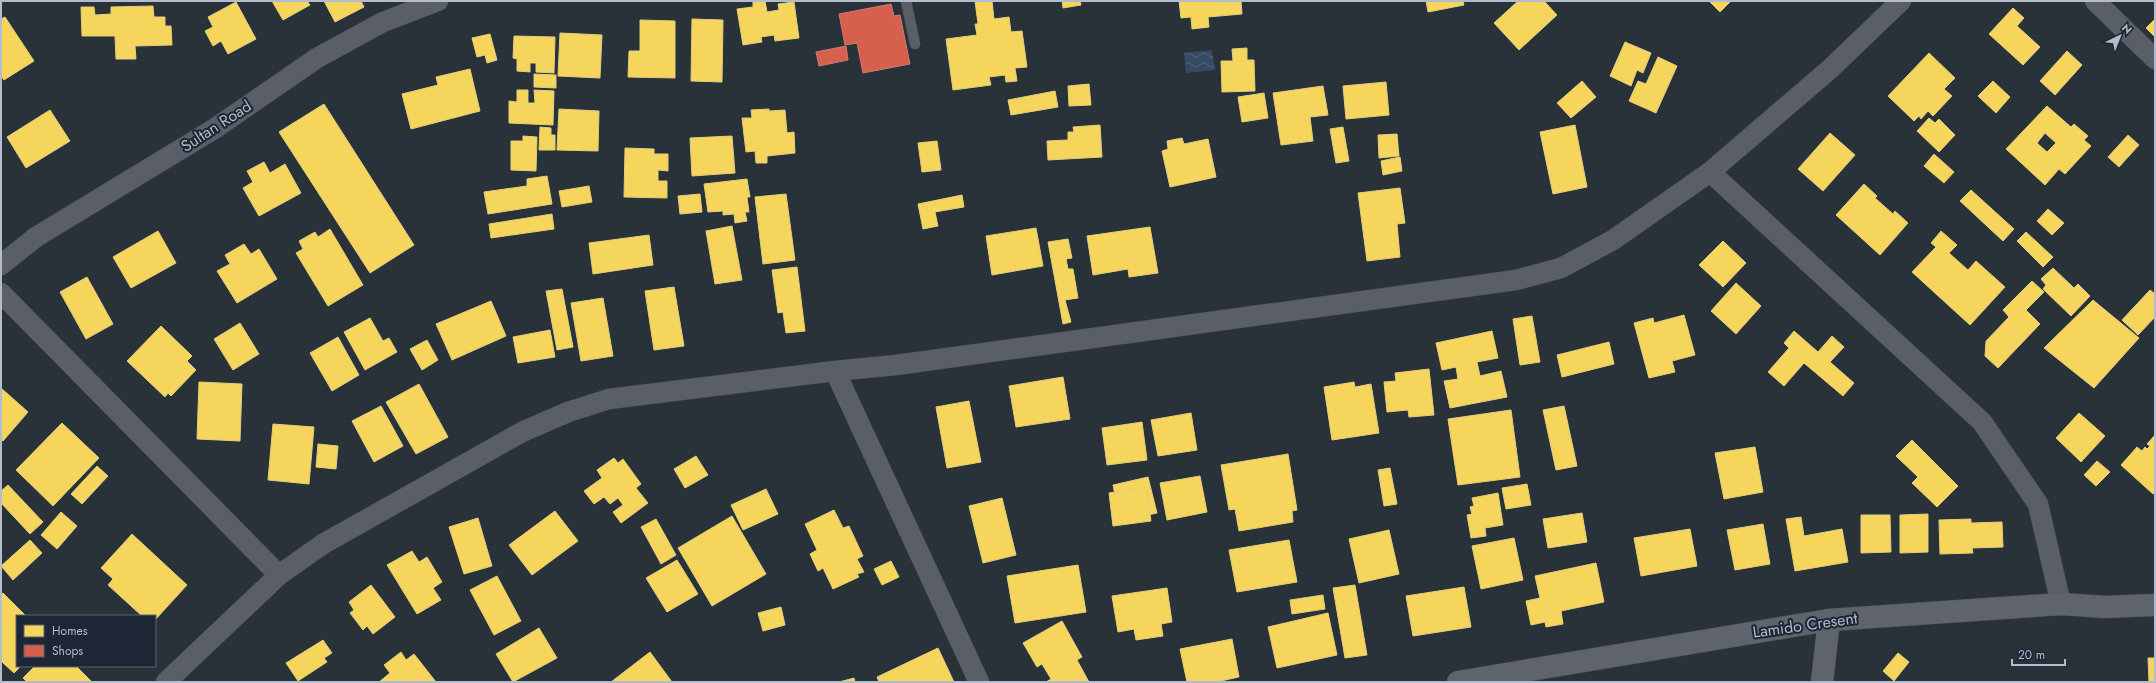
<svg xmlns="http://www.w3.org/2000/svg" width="2156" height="683" font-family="Jost,sans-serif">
<defs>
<pattern id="water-waves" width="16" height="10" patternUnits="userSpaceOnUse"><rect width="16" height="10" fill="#374a65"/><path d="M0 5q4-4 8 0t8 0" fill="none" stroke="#52627a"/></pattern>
</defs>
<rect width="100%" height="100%" fill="#293139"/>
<polygon fill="url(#water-waves)" points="1212,50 1215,70 1186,73 1184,53"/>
<g fill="#f6d55c" stroke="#e2ce7d" fill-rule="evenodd">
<polygon points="272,1 307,1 310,5 283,20"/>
<polygon points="324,1 361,1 364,7 335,22"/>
<polygon points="753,1 765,1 767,12 779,10 778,4 794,2 799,38 775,41 774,35 761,37 762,42 743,45 737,9 753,7"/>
<polygon points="975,1 992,1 994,19 1009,17 1011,32 1022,31 1027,67 1015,68 1017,81 1006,82 1005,75 989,77 991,85 953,90 946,39 977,35 975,24 978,24"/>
<polygon points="1062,1 1080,1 1081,5 1063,8"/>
<polygon points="1179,1 1241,1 1242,14 1208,17 1209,27 1192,29 1191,17 1181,18"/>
<polygon points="1426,1 1463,1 1464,5 1428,12"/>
<polygon points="1518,1 1544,1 1557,15 1519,50 1494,23"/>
<polygon points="1709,1 1731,1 1720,12"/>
<polygon points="236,2 256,39 228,54 221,41 213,46 205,31 213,27 208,17"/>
<polygon points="153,6 154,17 165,17 165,26 171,26 172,45 135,46 136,59 116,59 115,36 82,36 81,7 94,7 95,15 111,14 111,7"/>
<polygon points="2013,8 2024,18 2017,26 2040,47 2023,65 1989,34"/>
<polygon points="5,17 34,61 4,80 1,76 1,19"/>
<polygon points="692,19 723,20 722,82 691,81"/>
<polygon points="2155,19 2155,37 2146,28"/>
<polygon points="640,20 675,21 675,78 628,77 629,51 640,51"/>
<polygon points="560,33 602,35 600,78 558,76"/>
<polygon points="490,34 497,60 487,63 485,55 477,57 472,38"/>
<polygon points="514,36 555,37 554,73 536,72 536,63 530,63 530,72 517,71 517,59 513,58"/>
<polygon points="1625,42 1651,53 1643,73 1637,70 1631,86 1610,76"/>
<polygon points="1247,48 1247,60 1254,60 1255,91 1222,92 1221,61 1233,61 1232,49"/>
<polygon points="2067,51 2082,65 2055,95 2040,81"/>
<polygon points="1929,53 1955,78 1944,89 1952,96 1933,116 1928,111 1921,119 1919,116 1914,121 1888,96"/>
<polygon points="1658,57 1677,66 1656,113 1629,101 1638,81 1646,84"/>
<polygon points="470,69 480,111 411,129 402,94 438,85 436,77"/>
<polygon points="534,74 556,75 556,88 534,87"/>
<polygon points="1582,81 1596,97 1571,118 1557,103"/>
<polygon points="1993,81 2010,97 1996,113 1978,96"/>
<polygon points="1386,82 1389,115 1346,119 1343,86"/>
<polygon points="1089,84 1091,105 1069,106 1068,86"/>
<polygon points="1323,86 1328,115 1310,117 1313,141 1281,145 1273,93"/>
<polygon points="517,90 528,90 528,103 535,103 534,90 554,91 553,125 509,123 509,101 517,102"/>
<polygon points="1055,91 1058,107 1011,115 1008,100"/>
<polygon points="1264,93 1268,118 1242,122 1238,97"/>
<polygon points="324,104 414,245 370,273 279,132"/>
<path d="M2047 106 2071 127 2074 124 2088 136 2084 140 2091 146 2065 174 2059 169 2045 185 2006 149ZM2045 133 2056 143 2047 152 2037 143Z"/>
<polygon points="559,109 599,111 598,151 557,150"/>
<polygon points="769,109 769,111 785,110 787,133 794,132 795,153 767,156 767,163 756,163 755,151 746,152 742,118 752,118 751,110"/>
<polygon points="50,110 70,141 26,168 7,137"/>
<polygon points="1929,118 1935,123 1939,119 1955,135 1939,152 1917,131"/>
<polygon points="1100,125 1102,157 1048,160 1047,141 1068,140 1068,132 1074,132 1073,127"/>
<polygon points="1575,125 1587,187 1553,194 1540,132"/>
<polygon points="540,127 551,128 551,135 555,135 555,150 539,150"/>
<polygon points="1343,127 1349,161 1336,163 1330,129"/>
<polygon points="1830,133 1855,155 1823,191 1798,169"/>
<polygon points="1397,134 1399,156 1379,158 1378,135"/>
<polygon points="2128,135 2139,145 2119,167 2108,157"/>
<polygon points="523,136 537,137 536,171 511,170 511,141 523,141"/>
<polygon points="732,136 735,173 692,176 690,138"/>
<polygon points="1182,138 1184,144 1208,139 1216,177 1170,187 1162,151 1168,149 1167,141"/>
<polygon points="937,141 941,170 922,172 918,143"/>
<polygon points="625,148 654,149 654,154 668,154 668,171 658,170 658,181 667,181 667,198 624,197"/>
<polygon points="1934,154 1954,172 1944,183 1924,166"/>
<polygon points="1400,157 1402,171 1383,175 1381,161"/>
<polygon points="264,162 270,173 285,164 301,193 259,216 243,188 253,182 247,171"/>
<polygon points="547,176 552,204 488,214 484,192 527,186 527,179"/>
<polygon points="747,179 750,197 747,197 749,212 745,212 747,221 735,223 734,214 723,215 723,211 708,212 704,184"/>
<polygon points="1864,184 1877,196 1875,198 1893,214 1895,211 1908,223 1880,255 1836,215"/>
<polygon points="589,186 592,202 562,207 559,191"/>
<polygon points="1400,188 1405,223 1397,224 1400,257 1367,261 1358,193"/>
<polygon points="1971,190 2014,229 2003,241 1960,201"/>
<polygon points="700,194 702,212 680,214 678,196"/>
<polygon points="786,194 795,260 763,264 755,197"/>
<polygon points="962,195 964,207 935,212 938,226 923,229 918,204"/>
<polygon points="2048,209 2064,223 2052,235 2037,221"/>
<polygon points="552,214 554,229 491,238 489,224"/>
<polygon points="732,226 742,280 715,284 706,231"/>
<polygon points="1150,227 1158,273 1129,277 1128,269 1093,275 1087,236"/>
<polygon points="1036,228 1043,266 992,275 986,236"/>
<polygon points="330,229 363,285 328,306 296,253 303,249 299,241 315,232 318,237"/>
<polygon points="158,231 176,263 131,288 113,257"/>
<polygon points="1941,231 1957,245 1949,253 1968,270 1976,261 2005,287 1970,325 1912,272 1936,247 1931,243"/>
<polygon points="2026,232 2053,257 2043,267 2017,241"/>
<polygon points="649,235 653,265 593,274 589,243"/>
<polygon points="1068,239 1072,258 1066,259 1068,269 1073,269 1078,298 1065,300 1071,322 1063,324 1048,242"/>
<polygon points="1723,241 1746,263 1723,287 1699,265"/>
<polygon points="244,244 251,254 259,249 277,279 237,303 217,271 230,264 225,255"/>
<polygon points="797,267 805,331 786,333 783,312 778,313 772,270"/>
<polygon points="2053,268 2074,288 2078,284 2090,296 2071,316 2043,289 2046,285 2041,279"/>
<polygon points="87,277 113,324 86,339 60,292"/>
<polygon points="2032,281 2044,292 2026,310 2040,324 1998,368 1985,356 1986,341 2009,317 2003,310"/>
<polygon points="1736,283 1761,306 1736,334 1711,311"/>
<polygon points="674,287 684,346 654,350 645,291"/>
<polygon points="562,289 573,347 557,350 546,291"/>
<polygon points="2150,290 2155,294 2155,317 2138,335 2122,320"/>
<polygon points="603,298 613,356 581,361 571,303"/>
<polygon points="2093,300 2139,338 2094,388 2044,348"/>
<polygon points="491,301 506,336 452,360 436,324"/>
<polygon points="1684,315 1695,355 1672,361 1675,372 1649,378 1634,323 1653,318 1654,323"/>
<polygon points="1532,316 1540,362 1520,365 1513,319"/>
<polygon points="370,318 383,341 389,338 397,352 365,370 344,332"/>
<polygon points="240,323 259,354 233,370 214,339"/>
<polygon points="161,326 192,356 187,361 196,370 171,396 168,393 165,397 127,361"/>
<polygon points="550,330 555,357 518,363 513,337"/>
<polygon points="1492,331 1498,358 1477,362 1480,376 1501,371 1507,397 1450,408 1444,381 1458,379 1456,367 1442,370 1436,343"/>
<polygon points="1794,331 1818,352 1832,336 1844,347 1830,362 1854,383 1843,396 1804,363 1784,386 1768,372 1789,348 1784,343"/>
<polygon points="338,337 359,375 332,391 310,353"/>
<polygon points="427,340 438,360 422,370 410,349"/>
<polygon points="1609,342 1614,364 1562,377 1557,355"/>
<polygon points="1429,369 1434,415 1409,417 1408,410 1387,412 1384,382 1396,381 1395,373"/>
<polygon points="1063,377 1070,419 1016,427 1009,386"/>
<polygon points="199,382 242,384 240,441 197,439"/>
<polygon points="1354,382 1355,387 1371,384 1379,433 1332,440 1324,387"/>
<polygon points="419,384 448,437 416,454 386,402"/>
<polygon points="1,388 28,412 3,441 1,439"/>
<polygon points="969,401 981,462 947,468 936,407"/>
<polygon points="381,406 403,446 374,462 352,421"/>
<polygon points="1564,406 1577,466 1556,470 1543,410"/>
<polygon points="1511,410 1520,477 1458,485 1448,419"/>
<polygon points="1191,413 1197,450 1158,456 1151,420"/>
<polygon points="2079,413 2105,436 2081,462 2056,438"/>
<polygon points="1142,422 1147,460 1107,465 1102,428"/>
<polygon points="62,423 99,458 53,506 16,470"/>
<polygon points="273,424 314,427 309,484 268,480"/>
<polygon points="2155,435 2155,492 2153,494 2121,465 2137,447 2142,451 2145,447 2147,449 2150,446 2147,444"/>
<polygon points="1912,440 1958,486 1937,507 1912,483 1918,477 1896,456"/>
<polygon points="318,444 338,446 336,469 316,467"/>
<polygon points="1755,447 1763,492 1724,499 1715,453"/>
<polygon points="1288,454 1297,510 1292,511 1293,522 1239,531 1235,509 1229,510 1221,465"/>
<polygon points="696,456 708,475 685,488 674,469"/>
<polygon points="614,458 618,463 623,459 641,484 636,488 648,503 621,523 613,512 623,505 618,498 610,504 604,497 594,504 584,491 602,478 597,470"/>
<polygon points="2097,461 2110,472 2096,486 2084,475"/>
<polygon points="97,466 108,476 82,504 71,494"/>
<polygon points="1390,468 1397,504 1384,506 1378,470"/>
<polygon points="1200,476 1207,512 1167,520 1160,483"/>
<polygon points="1148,477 1157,513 1120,521 1113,485"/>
<polygon points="1527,484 1531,505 1506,509 1502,488"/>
<polygon points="8,485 43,522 30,534 1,503 1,491"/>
<polygon points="1146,487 1151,521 1113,526 1109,493"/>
<polygon points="766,489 778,514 743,530 731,505"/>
<polygon points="1498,493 1503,525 1485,528 1486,536 1471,538 1467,515 1472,514 1470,507 1474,506 1472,498"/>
<polygon points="1002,498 1016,555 983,563 969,506"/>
<polygon points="834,510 843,528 849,526 863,556 857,559 864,572 857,574 859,577 833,589 823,568 818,571 810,554 817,550 805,524"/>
<polygon points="555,511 578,541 532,575 509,545"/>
<polygon points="61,512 77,526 57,549 41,535"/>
<polygon points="1582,513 1587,542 1548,548 1543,519"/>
<polygon points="1928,514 1928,552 1900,553 1900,515"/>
<polygon points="1861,515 1890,515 1891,552 1861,553"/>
<polygon points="732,516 766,574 712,606 678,548"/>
<polygon points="1801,517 1804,536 1842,529 1848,562 1795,571 1786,519"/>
<polygon points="478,518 492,566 464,574 449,527"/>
<polygon points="656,519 676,555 661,564 641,527"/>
<polygon points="1971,519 1971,523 2002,522 2003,547 1972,548 1973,553 1940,554 1939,520"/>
<polygon points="1763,524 1770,564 1735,570 1727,530"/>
<polygon points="1690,529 1697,566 1641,576 1634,538"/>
<polygon points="1389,530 1399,574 1359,583 1349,539"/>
<polygon points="132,534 187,585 155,620 155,616 142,616 108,585 113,579 101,568"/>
<polygon points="1514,538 1523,580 1481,589 1472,546"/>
<polygon points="30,540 42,553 13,580 1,566"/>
<polygon points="1289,540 1297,582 1237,592 1229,550"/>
<polygon points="412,551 419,562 427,557 442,582 433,588 441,600 417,614 387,565"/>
<polygon points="677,560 698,594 667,612 646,578"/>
<polygon points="891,561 899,577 882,585 874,569"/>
<polygon points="1596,563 1604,602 1561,611 1563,624 1546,627 1545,622 1531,625 1526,601 1540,598 1535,576"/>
<polygon points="1078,565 1086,612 1015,623 1007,576"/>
<polygon points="497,576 521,621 494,635 470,590"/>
<polygon points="371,585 395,617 373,634 367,626 363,630 350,613 354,610 349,602"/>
<polygon points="1355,585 1367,655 1345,658 1333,588"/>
<polygon points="1464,587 1471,627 1413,636 1406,596"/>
<polygon points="1167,588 1172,622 1161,624 1163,636 1136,640 1134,629 1118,632 1112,596"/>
<polygon points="3,593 26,616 17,616 17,666 21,666 14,673 1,661 1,595"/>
<polygon points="1323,595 1325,609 1292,614 1290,600"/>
<polygon points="781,607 785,625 763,631 758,613"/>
<polygon points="1328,613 1337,655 1277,668 1268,627"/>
<polygon points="1062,621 1082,657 1077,660 1089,682 1046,682 1051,679 1042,664 1037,667 1023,643"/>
<polygon points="539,628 557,658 513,682 496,654"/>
<polygon points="1232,639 1239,677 1216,682 1187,682 1180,649"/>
<polygon points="323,640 332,653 324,658 327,662 298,681 286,663"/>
<polygon points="938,648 954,682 879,682 877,677"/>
<polygon points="401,652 406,660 414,654 436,682 379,682 390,673 384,665"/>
<polygon points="650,652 672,682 611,682"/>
<polygon points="1898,653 1909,662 1894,681 1883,671"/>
<polygon points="2148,658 2155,658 2155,682 2149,682"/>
<polygon points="35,666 76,666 92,682 27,682 23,678"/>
<polygon points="854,678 855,682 839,682"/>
</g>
<g fill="#d6604d" stroke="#cc7c72">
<polygon points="891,4 894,16 900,15 910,64 863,73 857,43 845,45 839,14"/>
<polygon points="846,46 848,60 819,66 816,52"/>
</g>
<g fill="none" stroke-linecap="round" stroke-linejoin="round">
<defs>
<polyline id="lane" points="906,1 915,44"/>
<g id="street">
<polyline points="2095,1 2155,59"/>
<polyline points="1710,172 1982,422 2038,504 2061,604"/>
<polyline points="1,265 36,237 214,129 317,58 383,22 438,1"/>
<polyline points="1,293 279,575"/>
<polyline points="835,371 979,682"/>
<polyline points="166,682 279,575 323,544 522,432 568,412 609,399 835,371 896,365 1516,280 1561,268 1613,240 1710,172 1830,69 1901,1"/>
</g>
<g id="secondary">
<polyline points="1458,682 1829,620 2061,604 2105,607 2155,605"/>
<polyline points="1822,682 1829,620"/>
</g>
</defs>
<use href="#lane" stroke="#484d53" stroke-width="11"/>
<use href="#street" stroke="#484d53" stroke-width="21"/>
<use href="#secondary" stroke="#484d53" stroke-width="23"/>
<use href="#lane" stroke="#5a5e66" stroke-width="10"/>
<use href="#street" stroke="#5a5e66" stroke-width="20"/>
<use href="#secondary" stroke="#5e636c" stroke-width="22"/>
</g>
<g text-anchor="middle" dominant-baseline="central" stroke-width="4" stroke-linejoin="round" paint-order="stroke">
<g font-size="16" fill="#b3bcca" stroke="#1c2634">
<text transform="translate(216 126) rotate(-33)">Sultan Road</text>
<text transform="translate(1805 625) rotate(-8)">Lamido Cresent</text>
</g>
</g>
<rect width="2156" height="683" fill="none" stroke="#b3bcca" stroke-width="4"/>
<rect x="16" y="615" width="140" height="52" fill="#1c2634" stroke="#586270"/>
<rect x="24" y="625" width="20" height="12" fill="#f6d55c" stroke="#586270"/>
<text x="52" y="635" font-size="12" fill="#b3bcca">Homes</text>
<rect x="24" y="645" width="20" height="12" fill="#d6604d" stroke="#586270"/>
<text x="52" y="655" font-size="12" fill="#b3bcca">Shops</text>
<g transform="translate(2120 36) rotate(43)" stroke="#1c2634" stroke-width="3" paint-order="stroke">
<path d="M0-3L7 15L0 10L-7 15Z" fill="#b3bcca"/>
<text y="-6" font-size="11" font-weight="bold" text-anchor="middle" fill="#b3bcca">N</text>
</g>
<path d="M2012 659v6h53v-6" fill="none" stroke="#b3bcca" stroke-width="2"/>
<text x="2018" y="659" font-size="12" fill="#b3bcca" stroke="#1c2634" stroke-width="3" paint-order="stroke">20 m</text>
</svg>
